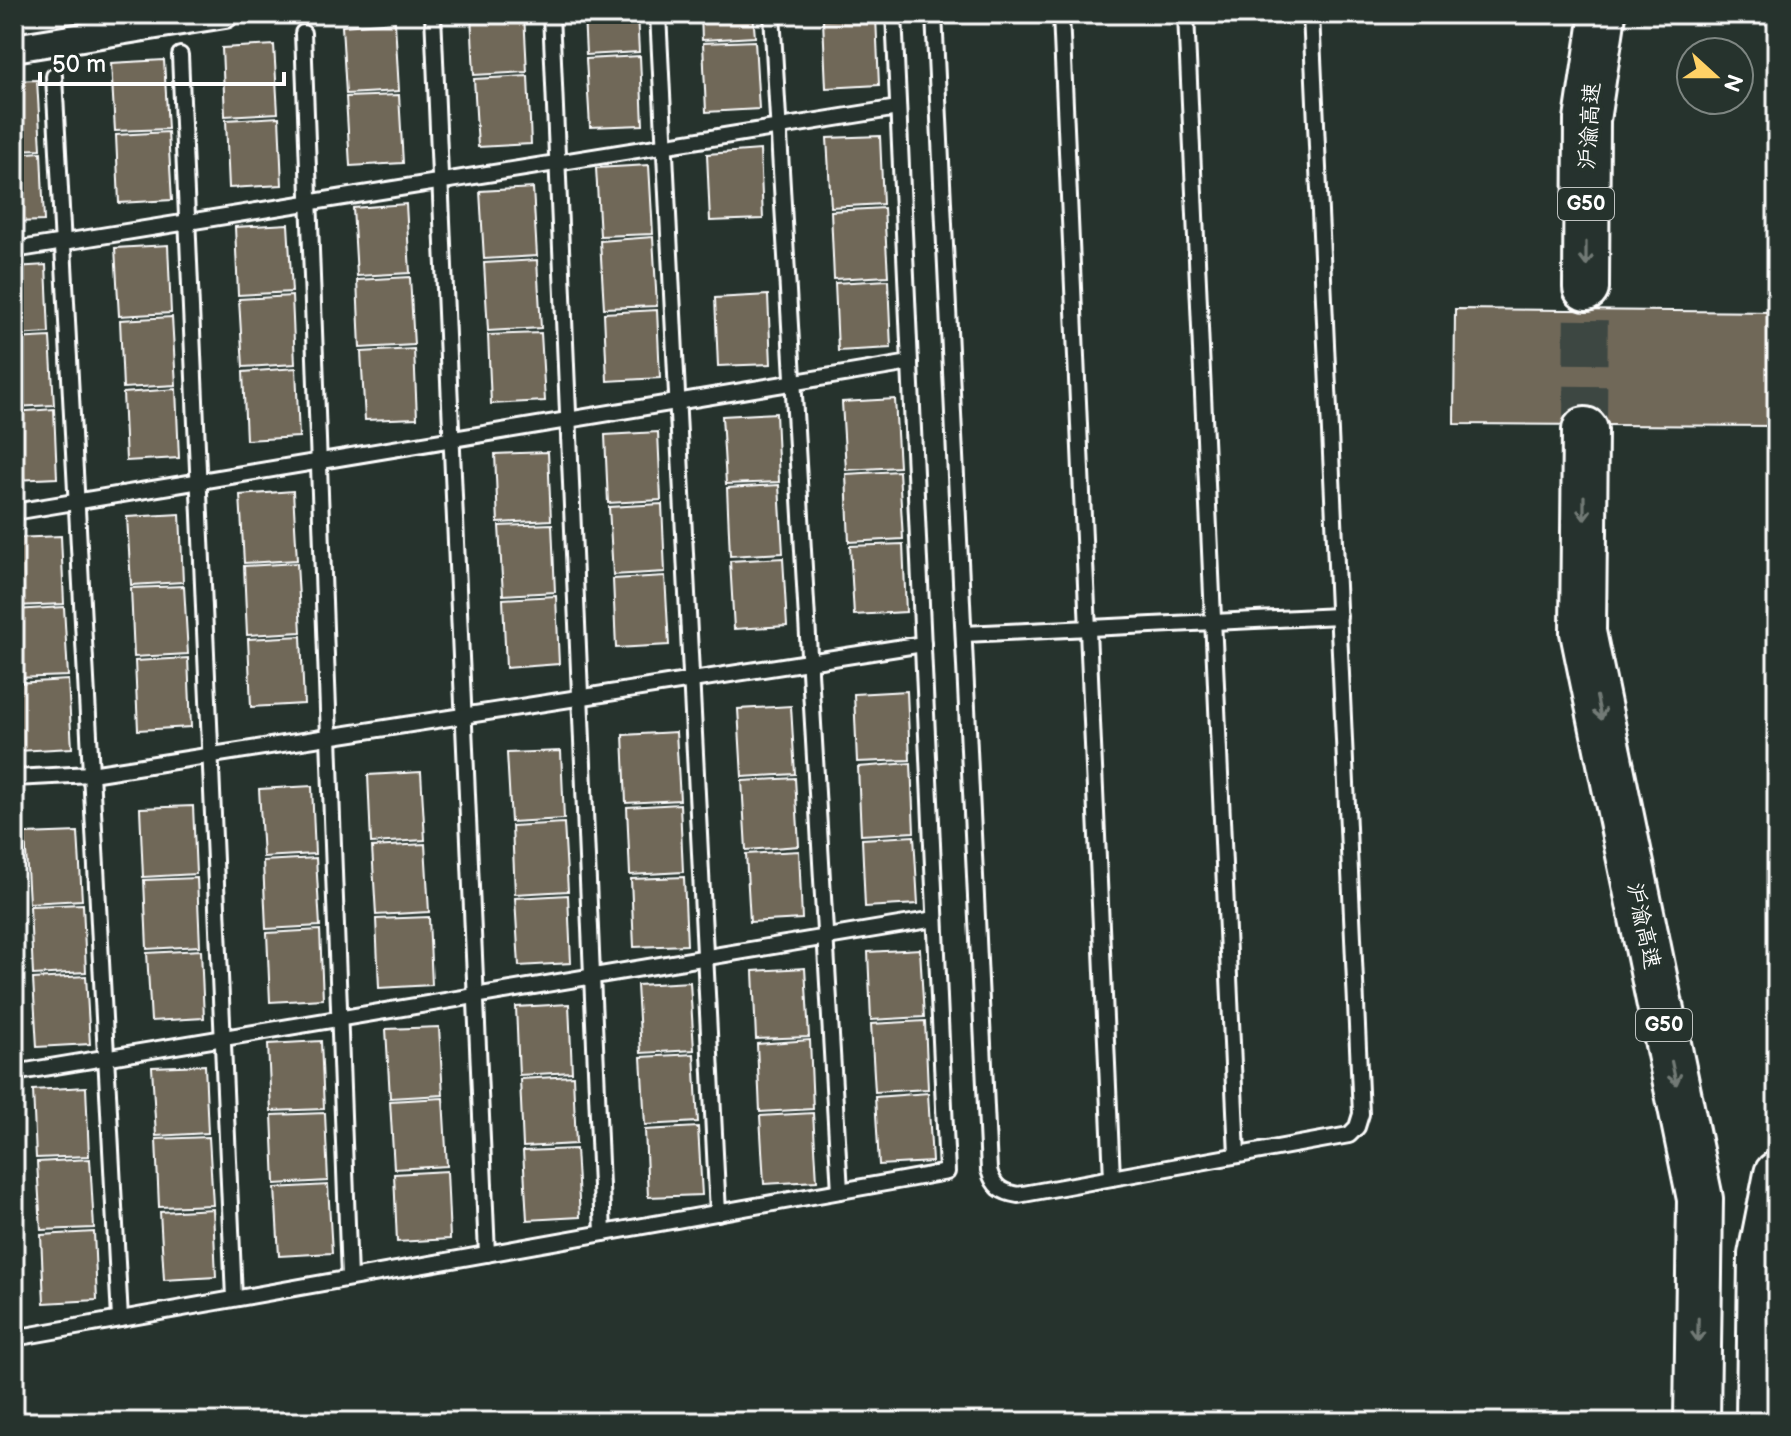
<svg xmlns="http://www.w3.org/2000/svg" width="1791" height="1436" font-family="'Balsamiq Sans','LXGW WenKai TC',sans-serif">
<rect width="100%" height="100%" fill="#26332d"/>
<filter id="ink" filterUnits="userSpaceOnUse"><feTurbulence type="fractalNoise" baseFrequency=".0125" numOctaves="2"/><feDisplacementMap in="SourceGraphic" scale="16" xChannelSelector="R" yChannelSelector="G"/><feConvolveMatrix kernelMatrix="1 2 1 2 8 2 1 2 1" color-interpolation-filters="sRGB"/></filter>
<g filter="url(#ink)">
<g fill="#706859" stroke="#fff" stroke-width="2">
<polygon points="471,14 524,14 527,72 474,75"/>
<polygon points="584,14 637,14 639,52 586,55"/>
<polygon points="701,14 753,14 755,37 702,40"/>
<polygon points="876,17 879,85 826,88 823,20"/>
<polygon points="395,22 399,91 346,94 342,26"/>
<polygon points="755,41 759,109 706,112 703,43"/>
<polygon points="274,45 278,113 225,116 222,48"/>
<polygon points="640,56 643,125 590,127 586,59"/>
<polygon points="164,60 168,129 115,131 111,63"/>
<polygon points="528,76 531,144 478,147 474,79"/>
<polygon points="37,80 41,149 14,150 14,81"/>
<polygon points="399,95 403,163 350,166 346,97"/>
<polygon points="279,117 282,185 229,188 226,120"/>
<polygon points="168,132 172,200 119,203 116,135"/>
<polygon points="880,136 883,204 831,207 827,138"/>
<polygon points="760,150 763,219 710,221 707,154"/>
<polygon points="41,152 44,221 14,222 14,154"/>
<polygon points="649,165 653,234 600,236 596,168"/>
<polygon points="533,188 537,256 484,259 480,191"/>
<polygon points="406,204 410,273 357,276 353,208"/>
<polygon points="884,208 888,276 834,279 831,211"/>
<polygon points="288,224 292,292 238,295 235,227"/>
<polygon points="653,237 657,306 604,308 600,241"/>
<polygon points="168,245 171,313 119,316 115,248"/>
<polygon points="537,260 541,328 488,331 484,263"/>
<polygon points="46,265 49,333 14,335 14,267"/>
<polygon points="410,277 414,345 360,348 357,280"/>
<polygon points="888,280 891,348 838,351 835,283"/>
<polygon points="768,295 771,364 718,366 715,298"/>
<polygon points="292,296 295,364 243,367 239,299"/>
<polygon points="1455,309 1777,312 1777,426 1454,424"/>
<polygon points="657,310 660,378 607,381 604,313"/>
<polygon points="172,317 176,385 123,388 120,320"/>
<polygon points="541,333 545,401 491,404 488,335"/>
<polygon points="50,337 54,405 14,407 14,339"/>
<polygon points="414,349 417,418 365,420 361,352"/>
<polygon points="296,368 299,437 246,440 243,372"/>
<polygon points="176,389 179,458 126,461 123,393"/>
<polygon points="895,399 899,467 846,470 842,402"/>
<polygon points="54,409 57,478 14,480 14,412"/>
<polygon points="776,413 779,482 726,484 722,416"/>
<polygon points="658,432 661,500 608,503 605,435"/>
<polygon points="548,452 551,520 498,523 495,454"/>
<polygon points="899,471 903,539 849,542 846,474"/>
<polygon points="779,485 783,553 730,556 727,488"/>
<polygon points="293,491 297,560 244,563 240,495"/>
<polygon points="662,504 665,572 613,575 609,507"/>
<polygon points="180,514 183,582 131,585 127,517"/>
<polygon points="552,524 555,592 503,595 499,526"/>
<polygon points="61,536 64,604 14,606 14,538"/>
<polygon points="903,544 906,612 854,615 850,546"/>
<polygon points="783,558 787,626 734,629 730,561"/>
<polygon points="297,563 301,632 247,635 244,566"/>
<polygon points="665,576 669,645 616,648 613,579"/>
<polygon points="184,586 188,654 134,657 131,588"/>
<polygon points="556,596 559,664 506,668 503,599"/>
<polygon points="64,607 68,676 15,678 14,610"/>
<polygon points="301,636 304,704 251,707 248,639"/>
<polygon points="188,658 191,727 138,730 135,661"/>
<polygon points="68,680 72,748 18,751 15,683"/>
<polygon points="907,691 910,760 857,762 854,694"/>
<polygon points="791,706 795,774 742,777 738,709"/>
<polygon points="676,732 680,800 626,803 623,735"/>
<polygon points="561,751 564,819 511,822 507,753"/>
<polygon points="911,763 914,832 861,835 858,767"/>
<polygon points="421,772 425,840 371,843 368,775"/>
<polygon points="795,778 799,846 746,850 742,781"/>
<polygon points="312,786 315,854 263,857 259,789"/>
<polygon points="680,804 683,872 630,875 627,807"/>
<polygon points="193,806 196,874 143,877 140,808"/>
<polygon points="564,823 568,891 515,894 512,826"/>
<polygon points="78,832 82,900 29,903 25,834"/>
<polygon points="914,836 918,904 865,907 862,839"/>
<polygon points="425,844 429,912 376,915 372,847"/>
<polygon points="799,851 802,919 750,922 746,854"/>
<polygon points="316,858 320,926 266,929 263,861"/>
<polygon points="684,877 687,945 634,947 631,879"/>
<polygon points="197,878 200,946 147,949 144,880"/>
<polygon points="568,895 571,963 519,966 515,898"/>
<polygon points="83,904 86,972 33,975 30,906"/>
<polygon points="429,917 432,985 379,988 376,919"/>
<polygon points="320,930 323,999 270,1002 267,933"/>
<polygon points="920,949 924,1017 871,1020 868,952"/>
<polygon points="201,950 204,1018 151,1021 147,953"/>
<polygon points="805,968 809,1037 756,1039 753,971"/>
<polygon points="86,976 90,1044 37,1047 33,979"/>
<polygon points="690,982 694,1050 641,1053 637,985"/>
<polygon points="569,1004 572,1072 519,1075 516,1007"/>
<polygon points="925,1021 928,1089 875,1092 871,1024"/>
<polygon points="439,1027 443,1095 390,1098 386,1029"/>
<polygon points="810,1040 813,1109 760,1112 757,1044"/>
<polygon points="321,1041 324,1109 271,1111 268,1044"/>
<polygon points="694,1054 698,1122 645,1125 641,1057"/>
<polygon points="205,1065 208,1133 156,1136 152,1067"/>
<polygon points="573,1076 576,1144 523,1147 520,1079"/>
<polygon points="86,1087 89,1156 36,1158 33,1090"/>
<polygon points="928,1093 932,1162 879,1165 875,1097"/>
<polygon points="443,1098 447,1166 394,1169 390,1101"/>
<polygon points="325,1113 328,1181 275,1184 272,1115"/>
<polygon points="813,1113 817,1181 764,1184 760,1116"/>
<polygon points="698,1127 702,1195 648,1197 645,1130"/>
<polygon points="209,1137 213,1205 159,1207 156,1139"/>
<polygon points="576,1149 580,1217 527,1220 523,1151"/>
<polygon points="90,1159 94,1228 41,1230 37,1162"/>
<polygon points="447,1171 450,1239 397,1242 394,1174"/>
<polygon points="328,1185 332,1253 279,1256 275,1188"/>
<polygon points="213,1209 216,1277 164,1280 160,1212"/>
<polygon points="94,1232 97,1300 44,1303 41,1235"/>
</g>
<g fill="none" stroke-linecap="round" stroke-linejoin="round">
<polyline stroke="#3c4742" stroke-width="44" stroke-dasharray="44 22" stroke-linecap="butt" points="1585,430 1586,288"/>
<defs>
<g id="lane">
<polyline points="433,14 487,1254"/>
<polyline points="551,14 603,1233"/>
<polyline points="658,14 718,1213"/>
<polyline points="772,14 840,1191"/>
<path d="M934 14 989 1170C994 1187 1001 1192 1018 1195L1349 1135 1357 1127 1361 1114 1311 14"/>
<polyline points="1061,14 1112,1178"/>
<polyline points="1186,14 1237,1155"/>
<polyline points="303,33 349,1278"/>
<polyline points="180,55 234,1298"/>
<polyline points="54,76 120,1319"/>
<polyline points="14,250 898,108"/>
<polyline points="14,512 910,363"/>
<polyline points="964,634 1339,616"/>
<polyline points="14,778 91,774 923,644"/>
<polyline points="14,1073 935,919"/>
<polyline points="14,1338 947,1172 894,14"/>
</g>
<polyline id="street" points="14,48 225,14"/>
<g id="highway">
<polyline points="1586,288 1587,120 1603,14"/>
<polyline points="1585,430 1583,632 1700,1199 1697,1422"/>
<polyline points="1759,1422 1761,1255 1777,1174"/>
</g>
</defs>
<use href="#lane" stroke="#fff" stroke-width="20"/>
<use href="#street" stroke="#fff" stroke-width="32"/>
<use href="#highway" stroke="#fff" stroke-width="50"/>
<use href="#lane" stroke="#26332d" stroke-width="14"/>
<use href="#street" stroke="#26332d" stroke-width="26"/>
<use href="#highway" stroke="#26332d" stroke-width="44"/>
</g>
<defs><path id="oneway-shaft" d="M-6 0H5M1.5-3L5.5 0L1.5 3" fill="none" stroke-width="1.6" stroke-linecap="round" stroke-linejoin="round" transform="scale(2)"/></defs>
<g stroke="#727a76">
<use href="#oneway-shaft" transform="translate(1586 254) rotate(90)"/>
<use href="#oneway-shaft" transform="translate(1584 508) rotate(90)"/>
<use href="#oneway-shaft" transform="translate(1599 708) rotate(78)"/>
<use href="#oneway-shaft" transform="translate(1674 1073) rotate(78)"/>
<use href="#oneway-shaft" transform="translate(1698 1330) rotate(91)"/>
</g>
</g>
<g text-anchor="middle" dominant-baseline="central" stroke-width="8" stroke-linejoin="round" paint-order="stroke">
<g fill="#26332d" stroke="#bec2c0" stroke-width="2">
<rect x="1558" y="188" width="56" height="32" rx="6"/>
<rect x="1636" y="1009" width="56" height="32" rx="6"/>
</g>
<g font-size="20" font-weight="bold" fill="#fff">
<text x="1586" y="204">G50</text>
<text x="1664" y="1025">G50</text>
</g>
<g font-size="22" fill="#fff" stroke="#26332d">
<text transform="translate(1590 126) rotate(-86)">沪渝高速</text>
<text transform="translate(1643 926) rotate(78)">沪渝高速</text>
</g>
</g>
<rect width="1791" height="1436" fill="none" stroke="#26332d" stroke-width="48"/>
<rect x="24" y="24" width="1743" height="1388" fill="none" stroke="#fff" stroke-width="3" filter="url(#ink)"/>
<g transform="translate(1715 76) rotate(111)"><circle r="38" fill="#26332d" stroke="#7d8581" stroke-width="2"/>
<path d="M0-6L14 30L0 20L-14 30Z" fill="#ffd166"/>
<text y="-12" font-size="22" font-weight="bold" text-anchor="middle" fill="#ffffff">N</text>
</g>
<path d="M40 72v12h244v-12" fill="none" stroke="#ffffff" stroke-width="4"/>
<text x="52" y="72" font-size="24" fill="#ffffff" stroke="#26332d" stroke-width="6" paint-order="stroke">50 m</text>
</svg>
